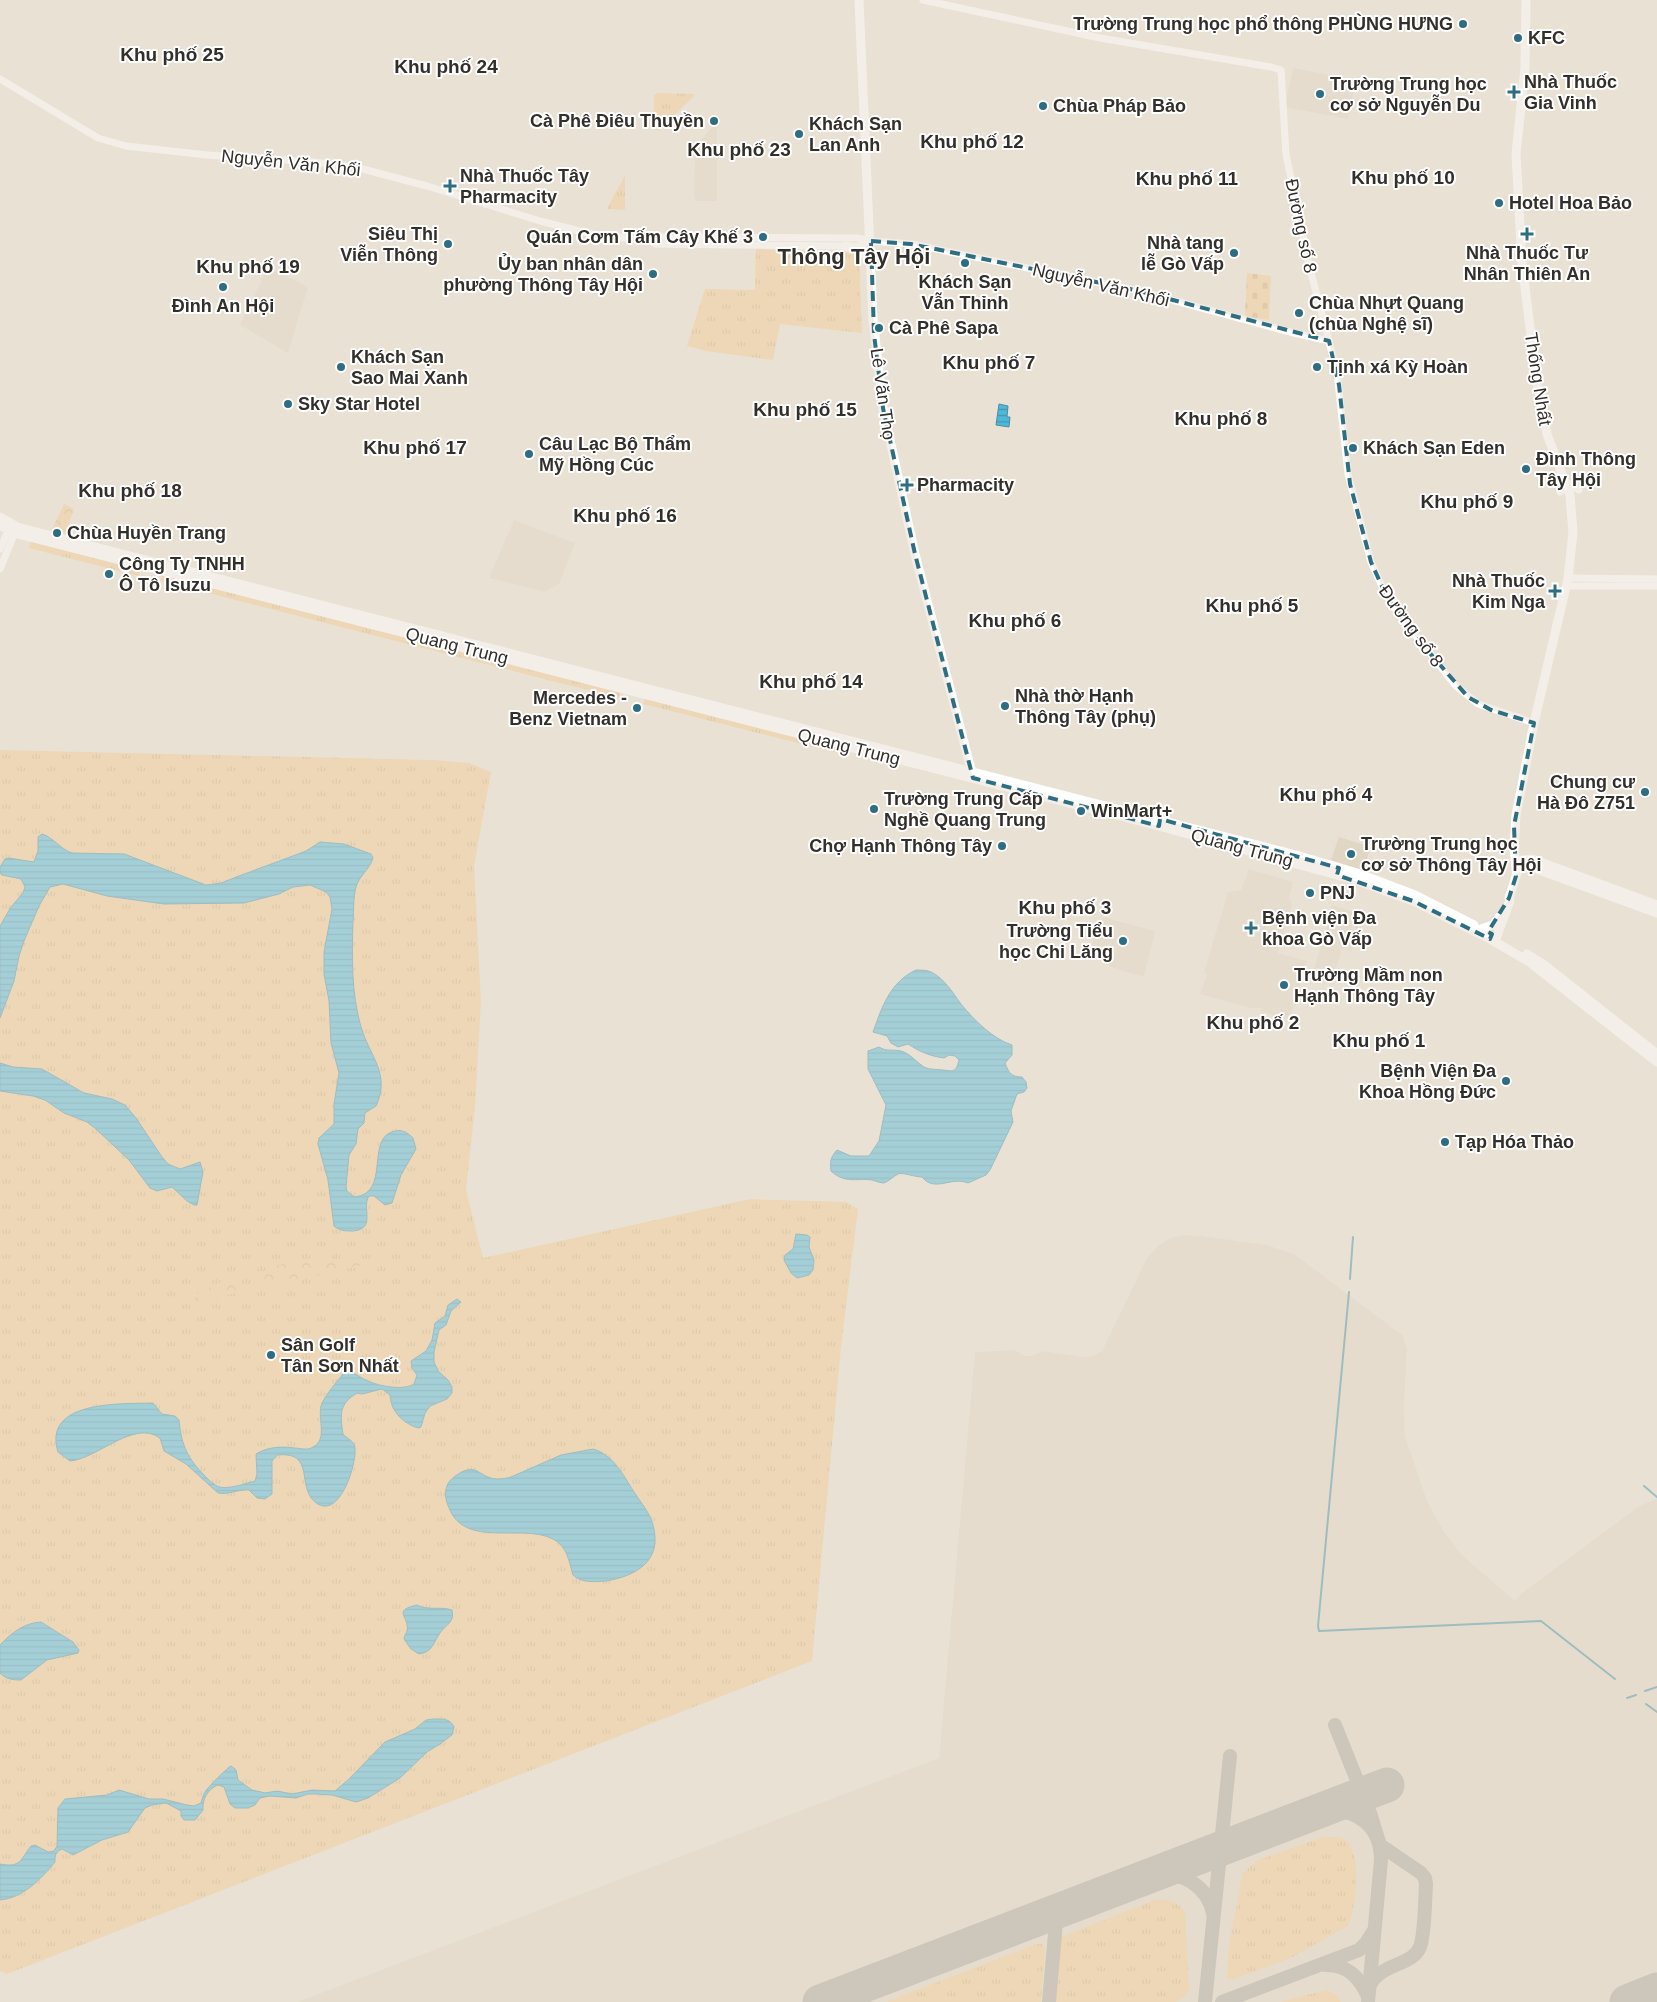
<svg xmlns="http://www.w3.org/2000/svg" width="1657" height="2002" font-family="Helvetica,sans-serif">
<defs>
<pattern id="grass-tufts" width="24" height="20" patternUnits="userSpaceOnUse" patternTransform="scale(1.25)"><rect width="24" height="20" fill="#f1cb90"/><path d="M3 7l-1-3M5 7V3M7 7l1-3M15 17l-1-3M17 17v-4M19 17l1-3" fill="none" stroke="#cfaf7c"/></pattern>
<pattern id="forest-crowns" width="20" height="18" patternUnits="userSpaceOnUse" patternTransform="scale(1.25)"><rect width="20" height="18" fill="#f1cb90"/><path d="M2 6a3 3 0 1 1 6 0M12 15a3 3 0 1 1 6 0" fill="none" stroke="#cfaf7c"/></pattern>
<pattern id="cemetery-stones" width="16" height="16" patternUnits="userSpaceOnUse" patternTransform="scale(1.25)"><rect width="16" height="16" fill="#f1cb90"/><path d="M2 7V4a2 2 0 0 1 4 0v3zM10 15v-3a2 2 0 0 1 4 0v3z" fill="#cfaf7c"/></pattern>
<pattern id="water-rules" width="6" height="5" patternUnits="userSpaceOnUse" patternTransform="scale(1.25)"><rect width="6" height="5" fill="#4eb8da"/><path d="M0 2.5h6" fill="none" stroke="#4196b1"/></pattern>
</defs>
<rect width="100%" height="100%" fill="#eae1d5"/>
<g fill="#e1d6c3">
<polygon points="1293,68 1356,80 1348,119 1285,107"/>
<polygon points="712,127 716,127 717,129 717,199 716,201 696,201 694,197 695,147"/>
<polygon points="268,267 308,287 288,353 240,325"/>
<polygon points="514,520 575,543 559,584 545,592 489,578"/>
<polygon points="1339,837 1371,847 1363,870 1331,860"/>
<polygon points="1249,869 1293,882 1289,898 1292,904 1278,953 1307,961 1290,1017 1287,1019 1261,1011 1261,1008 1250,1008 1200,994 1207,974 1204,972 1228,892 1241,890"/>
<polygon points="1332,905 1362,914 1352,952 1342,949 1333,978 1329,977 1327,984 1311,980"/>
<polygon points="1102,917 1155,931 1144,977 1116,969 1107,965 1090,950"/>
<polygon points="1183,1235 1201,1236 1267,1245 1294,1254 1402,1335 1407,1348 1404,1408 1405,1436 1427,1501 1443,1530 1460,1553 1515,1601 1522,1593 1638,1507 1657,1498 1657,2002 297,2002 939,1758 975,1352 1015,1350 1025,1356 1031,1356 1043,1351 1082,1357 1093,1356 1102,1351 1147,1258 1159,1245 1170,1238"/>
</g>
<g fill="url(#grass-tufts)">
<polygon points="657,93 694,94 693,97 658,131 654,128 654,96"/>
<polygon points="625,175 625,210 607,209"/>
<polygon points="756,249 859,253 862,333 780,324 773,360 706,351 687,346 705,289 755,290"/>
<polygon points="31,541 140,569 139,576 29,548"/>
<polygon points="162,574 621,691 619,698 161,581"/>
<polygon points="645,697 839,748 838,753 643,704"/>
<polygon points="0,750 433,760 469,763 491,772 474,866 481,1002 475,1107 466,1190 483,1258 750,1199 846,1202 858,1209 841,1347 812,1661 7,1974 0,1971"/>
<path d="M1323 1837C1331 1837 1340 1836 1346 1840 1362 1852 1356 1910 1348 1926L1291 1958 1234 1979H1227L1229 1945 1243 1873 1256 1861Z"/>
<path d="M1155 1900C1168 1899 1178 1901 1185 1912L1189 1988C1187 1996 1182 1999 1175 2002H1055L1061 1937Z"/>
<polygon points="1036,1944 1042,1944 1045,1950 1041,2002 886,2002"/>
<polygon points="1327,1990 1337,1995 1341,2002 1279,2002"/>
</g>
<g fill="url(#forest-crowns)">
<polygon points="64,504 74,509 65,534 52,529"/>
<path d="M333 1261 366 1264 264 1288H260L256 1283C260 1258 313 1262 333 1261Z"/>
<polygon points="233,1279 239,1285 236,1293 196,1302 195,1297 198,1293 225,1280"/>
</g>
<polygon fill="url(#cemetery-stones)" points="1247,273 1271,276 1269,320 1245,316"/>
<g fill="url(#water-rules)" stroke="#468fa6">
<polygon points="999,404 1008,406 1007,417 1010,417 1009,427 996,425"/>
<path d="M42 834C53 837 60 849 72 853L124 854 206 885 221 883 239 876 306 851 320 842 344 844 371 854 373 858C370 869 359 876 356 887 353 898 354 910 353 921 352 957 351 992 361 1027 370 1057 391 1074 376 1106L365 1113 364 1123 358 1129 356 1144 349 1155 346 1187 347 1191 354 1197C392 1194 364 1137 395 1131 402 1129 408 1133 413 1138L416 1149 401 1175 392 1203 385 1205 374 1196H369C361 1208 377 1229 353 1231 345 1231 340 1231 334 1226L328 1180 318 1144 319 1138 334 1124V1104L339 1073 331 1043 329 1001 324 974V952L332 909 330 897 326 892 310 885 293 887 279 894 244 903 164 904 107 896 63 884 50 887 39 906 24 941 19 956 14 981 0 1018V926L11 907 23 893 25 887 21 879 2 875 0 873V867L5 859 9 858 34 862 38 851V837Z"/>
<path d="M916 970C921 970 927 970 931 972 944 978 953 993 961 1004 974 1020 993 1039 1012 1045V1055L1005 1063C1009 1073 1011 1077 1022 1077L1026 1082 1027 1088 1024 1092 1017 1094 1011 1111 1013 1122 990 1170 986 1175 968 1183C950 1176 935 1193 922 1177 915 1177 902 1172 898 1174 894 1176 889 1181 884 1183 880 1183 876 1181 872 1180 856 1178 845 1184 831 1171 830 1162 830 1158 837 1150L851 1156H869L879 1141 886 1105 868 1069V1051L879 1047C887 1052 892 1049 901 1051 911 1054 916 1062 924 1067 930 1070 936 1069 943 1070 953 1071 956 1073 959 1060L955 1056 949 1055 944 1058C930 1056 920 1052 908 1044L898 1047 891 1043 887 1036 873 1032C882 1007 890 982 916 970Z"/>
<polygon points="0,1063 13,1067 42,1069 84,1093 112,1099 125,1105 136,1118 162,1157 168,1164 180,1169 200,1162 203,1172 197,1205 194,1205 187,1201 172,1187 157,1191 150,1188 129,1160 96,1129 87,1122 64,1113 45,1100 33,1096 0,1091"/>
<polygon points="796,1234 807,1235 810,1237 809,1247 814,1260 813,1270 809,1275 797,1278 791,1273 784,1260 785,1255 793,1249"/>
<path d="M457 1299 461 1302 451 1311 446 1325 439 1330 434 1352V1362L438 1371 448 1380 452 1387V1393L447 1399 430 1406 425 1413 421 1427 418 1428C403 1423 391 1412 390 1395L382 1389 362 1394 357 1393C339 1404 340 1414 343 1434 347 1439 355 1441 355 1448 357 1464 339 1522 315 1502 296 1486 316 1451 277 1455L272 1461V1494L265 1499 257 1498 249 1490C238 1489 229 1495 218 1493L186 1464 164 1451 160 1438C134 1419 97 1459 70 1461L58 1452C42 1400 121 1404 153 1403L162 1414 175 1416 179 1420C181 1442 186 1456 202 1473 206 1477 211 1483 217 1486 226 1491 246 1483 255 1481L257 1474 256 1454C268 1447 280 1446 294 1448 301 1448 307 1451 313 1447 329 1439 316 1416 322 1403 327 1393 336 1383 343 1374 354 1370 358 1377 368 1381 379 1386 403 1391 414 1384L417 1375 412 1368 411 1361 426 1351 432 1340 435 1323 445 1316 448 1305Z"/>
<path d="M593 1449C614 1455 623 1475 634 1492 641 1503 650 1513 653 1525 663 1561 636 1576 606 1581 595 1582 581 1583 573 1575 569 1561 567 1546 553 1539 522 1523 465 1549 449 1508 446 1501 444 1493 447 1486 448 1480 461 1471 467 1470 477 1468 480 1474 488 1477 495 1480 504 1479 511 1477L561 1455Z"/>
<path d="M417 1605C428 1611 441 1606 452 1610 455 1623 446 1624 440 1633 433 1643 433 1652 419 1654L411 1649 404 1639C404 1636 406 1634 407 1631 410 1616 391 1611 417 1605Z"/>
<path d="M41 1622 73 1642 79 1650 78 1653 47 1660 21 1680C12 1680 6 1679 0 1673V1645C11 1633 24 1623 41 1622Z"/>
<path d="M433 1719C442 1719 450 1718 454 1727L452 1735 440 1744 427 1752 400 1778 368 1798 356 1802 332 1795 316 1794H308L296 1798 270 1796 260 1798 255 1805 248 1808H235L230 1804 224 1787 218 1785C208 1789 202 1799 203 1810L195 1820H184L181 1816V1811L166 1803 152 1805 145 1808 128 1832 102 1840 73 1855 62 1849C55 1852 55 1856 55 1862 41 1879 23 1898 0 1900V1864C21 1868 20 1860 31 1846L35 1845 48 1852 54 1851 57 1846 58 1808 65 1799 107 1795 119 1790 149 1799H163L187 1805 194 1806 201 1803C202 1800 203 1795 205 1792 207 1788 228 1767 231 1766L236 1770 238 1780 252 1790 265 1793 277 1791 292 1794 312 1790 335 1791 349 1779 385 1742 415 1729 426 1720Z"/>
</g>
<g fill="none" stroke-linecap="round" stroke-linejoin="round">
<g stroke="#468fa6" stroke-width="2">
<polyline points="1350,1279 1353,1237"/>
<polyline points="1349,1292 1318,1626 1319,1631 1541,1621 1615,1679"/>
<polyline points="1644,1486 1657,1497"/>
<polyline points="1645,1691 1657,1687"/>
<polyline points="1627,1698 1636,1695"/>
<polyline points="1646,1704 1657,1712"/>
</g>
<g stroke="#aca49c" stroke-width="14">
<path d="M1335 1725 1370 1813 1380 1845 1421 1873 1425 1878 1426 1884C1425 1899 1425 1934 1420 1947 1413 1966 1379 1963 1369 1987"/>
<path d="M1323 1809C1356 1809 1381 1825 1381 1860L1368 2002"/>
<path d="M1156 1873C1183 1873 1207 1885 1213 1913"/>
<path d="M1325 1965C1347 1964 1359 1977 1368 1996"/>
<polyline points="1049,2002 1057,1911"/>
<polyline points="1205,2002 1230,1756"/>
<polyline points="1222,2002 1359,1950 1366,1943 1373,1932"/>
</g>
<g stroke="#aca49c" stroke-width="35">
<polyline points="820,2002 1387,1785"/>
<polyline points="1627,2002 1657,1990"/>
</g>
<g stroke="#fff" stroke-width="7">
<polyline points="923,0 1100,38 1271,67 1281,70 1286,154 1309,265 1337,372 1348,474 1371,562 1385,593 1396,610 1455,685 1478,704 1534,723"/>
<polyline points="0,79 98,138 126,146 207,155 313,162 355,167 427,186 540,221 591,234 631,239 651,240 659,237 858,238 871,241 911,244 1135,290 1294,333 1329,341"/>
<polyline points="651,240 655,244 845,246 857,246 871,242"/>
<polyline points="1565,481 1579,490"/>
<polyline points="1560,492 1564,487 1565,481"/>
<polyline points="0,549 10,526"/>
<polyline points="0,569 16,530"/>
<polyline points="1568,578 1657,579"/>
<polyline points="1566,586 1657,586"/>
</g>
<g stroke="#fff" stroke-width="9">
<polyline points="859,0 873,319 883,408 915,554 972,773"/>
<polyline points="845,246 862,251 871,262"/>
<polyline points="0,517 17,527 1296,855 1357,873 1415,895 1474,925"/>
<polyline points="0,525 14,533 1159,826 1355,880 1413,901 1490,939 1528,961 1657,1062"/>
<polyline points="1515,861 1532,859 1657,905"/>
<polyline points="1524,861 1531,867 1657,913"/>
<polyline points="1481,929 1493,925 1499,917"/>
<polyline points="1495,941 1510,901 1509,898 1517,873 1514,849 1516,815 1534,723 1568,578 1573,533 1570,495 1547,434 1537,384 1522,263 1516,154 1525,68 1526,0"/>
<polyline points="1527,954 1543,964 1657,1054"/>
</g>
</g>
<path d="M0 0H1657V2002H0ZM871 241 911 244 1135 290 1329 341 1339 385 1350 484 1371 562 1385 593 1415 636 1468 697 1491 710 1534 723 1514 826 1516 876 1509 898 1488 932 1492 934 1490 939 1413 901 1337 875 1339 868 1160 819 1159 826 973 778 915 554 883 408 874 334Z" fill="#eae1d5" fill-opacity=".55" fill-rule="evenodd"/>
<path fill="none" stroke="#2e6e82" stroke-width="4" stroke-dasharray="10 6" stroke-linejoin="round" d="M871 241 911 244 1135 290 1329 341 1339 385 1350 484 1371 562 1385 593 1415 636 1468 697 1491 710 1534 723 1514 826 1516 876 1509 898 1488 932 1492 934 1490 939 1413 901 1337 875 1339 868 1160 819 1159 826 973 778 915 554 883 408 874 334Z"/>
<g fill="#2e6e82" stroke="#fff" stroke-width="2">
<circle cx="1463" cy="24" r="5"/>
<circle cx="1518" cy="38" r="5"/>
<path d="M1511.5 84.5h5v5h5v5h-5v5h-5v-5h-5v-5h5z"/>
<circle cx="1320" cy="94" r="5"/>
<circle cx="1043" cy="106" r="5"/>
<circle cx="714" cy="121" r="5"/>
<circle cx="799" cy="134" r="5"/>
<path d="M447.5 178.5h5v5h5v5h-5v5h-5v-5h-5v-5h5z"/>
<circle cx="1499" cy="203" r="5"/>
<path d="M1524.5 226.5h5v5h5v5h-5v5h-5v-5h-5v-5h5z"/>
<circle cx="763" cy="237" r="5"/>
<circle cx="448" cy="244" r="5"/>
<circle cx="1234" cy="253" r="5"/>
<circle cx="965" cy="263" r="5"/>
<circle cx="653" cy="274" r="5"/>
<circle cx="223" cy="287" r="5"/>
<circle cx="1299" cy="313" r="5"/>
<circle cx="879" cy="328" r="5"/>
<circle cx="341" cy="367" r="5"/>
<circle cx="1317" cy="367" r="5"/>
<circle cx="288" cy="404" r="5"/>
<circle cx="1353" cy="448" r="5"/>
<circle cx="529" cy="454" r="5"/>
<circle cx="1526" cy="469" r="5"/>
<path d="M904.5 477.5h5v5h5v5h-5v5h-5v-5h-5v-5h5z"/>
<circle cx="57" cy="533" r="5"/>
<circle cx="109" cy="574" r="5"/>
<path d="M1552.5 583.5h5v5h5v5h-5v5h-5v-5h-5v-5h5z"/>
<circle cx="1005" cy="706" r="5"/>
<circle cx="637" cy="708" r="5"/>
<circle cx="1645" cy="792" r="5"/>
<circle cx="874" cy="809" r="5"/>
<circle cx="1081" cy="811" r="5"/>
<circle cx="1002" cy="846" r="5"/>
<circle cx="1351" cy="854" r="5"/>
<circle cx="1310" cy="893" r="5"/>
<path d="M1248.5 920.5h5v5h5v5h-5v5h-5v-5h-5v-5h5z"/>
<circle cx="1123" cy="941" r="5"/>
<circle cx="1284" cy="985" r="5"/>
<circle cx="1506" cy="1081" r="5"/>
<circle cx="1445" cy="1142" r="5"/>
<circle cx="271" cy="1355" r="5"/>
</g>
<g text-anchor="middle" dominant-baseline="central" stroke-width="4" stroke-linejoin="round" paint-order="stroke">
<g font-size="18" font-weight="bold" fill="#332f2b" stroke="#fff" text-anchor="start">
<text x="1453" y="24" text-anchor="end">Trường Trung học phổ thông PHÙNG HƯNG</text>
<text x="1528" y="38">KFC</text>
<text x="1524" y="82">Nhà Thuốc<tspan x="1524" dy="21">Gia Vinh</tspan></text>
<text x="1330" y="84">Trường Trung học<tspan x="1330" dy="21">cơ sở Nguyễn Du</tspan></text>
<text x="1053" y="106">Chùa Pháp Bảo</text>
<text x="704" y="121" text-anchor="end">Cà Phê Điêu Thuyền</text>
<text x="809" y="124">Khách Sạn<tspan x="809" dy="21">Lan Anh</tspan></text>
<text x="460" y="176">Nhà Thuốc Tây<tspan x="460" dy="21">Pharmacity</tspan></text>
<text x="1509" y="203">Hotel Hoa Bảo</text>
<text x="438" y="234" text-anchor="end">Siêu Thị<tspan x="438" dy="21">Viễn Thông</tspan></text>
<text x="753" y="237" text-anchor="end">Quán Cơm Tấm Cây Khế 3</text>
<text x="1224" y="243" text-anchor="end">Nhà tang<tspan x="1224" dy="21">lễ Gò Vấp</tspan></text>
<text x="1527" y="253" text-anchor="middle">Nhà Thuốc Tư<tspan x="1527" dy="21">Nhân Thiên An</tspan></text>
<text x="643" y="264" text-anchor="end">Ủy ban nhân dân<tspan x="643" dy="21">phường Thông Tây Hội</tspan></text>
<text x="965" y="282" text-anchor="middle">Khách Sạn<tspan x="965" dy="21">Vẫn Thỉnh</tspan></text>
<text x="1309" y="303">Chùa Nhựt Quang<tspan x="1309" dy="21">(chùa Nghệ sĩ)</tspan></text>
<text x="223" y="306" text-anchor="middle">Đình An Hội</text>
<text x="889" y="328">Cà Phê Sapa</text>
<text x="351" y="357">Khách Sạn<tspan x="351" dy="21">Sao Mai Xanh</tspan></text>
<text x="1327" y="367">Tịnh xá Kỳ Hoàn</text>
<text x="298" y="404">Sky Star Hotel</text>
<text x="539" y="444">Câu Lạc Bộ Thẩm<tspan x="539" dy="21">Mỹ Hồng Cúc</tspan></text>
<text x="1363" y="448">Khách Sạn Eden</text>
<text x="1536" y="459">Đình Thông<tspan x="1536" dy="21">Tây Hội</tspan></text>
<text x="917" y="485">Pharmacity</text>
<text x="67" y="533">Chùa Huyền Trang</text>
<text x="119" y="564">Công Ty TNHH<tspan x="119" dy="21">Ô Tô Isuzu</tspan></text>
<text x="1545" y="581" text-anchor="end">Nhà Thuốc<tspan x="1545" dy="21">Kim Nga</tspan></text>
<text x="1015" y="696">Nhà thờ Hạnh<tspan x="1015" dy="21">Thông Tây (phụ)</tspan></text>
<text x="627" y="698" text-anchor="end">Mercedes -<tspan x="627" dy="21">Benz Vietnam</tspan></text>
<text x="1635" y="782" text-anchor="end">Chung cư<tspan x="1635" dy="21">Hà Đô Z751</tspan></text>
<text x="884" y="799">Trường Trung Cấp<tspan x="884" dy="21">Nghề Quang Trung</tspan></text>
<text x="1091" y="811">WinMart+</text>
<text x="1361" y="844">Trường Trung học<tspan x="1361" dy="21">cơ sở Thông Tây Hội</tspan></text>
<text x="992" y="846" text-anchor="end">Chợ Hạnh Thông Tây</text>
<text x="1320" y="893">PNJ</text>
<text x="1262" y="918">Bệnh viện Đa<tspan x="1262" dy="21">khoa Gò Vấp</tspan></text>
<text x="1113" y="931" text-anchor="end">Trường Tiểu<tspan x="1113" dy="21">học Chi Lăng</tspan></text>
<text x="1294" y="975">Trường Mầm non<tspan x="1294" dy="21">Hạnh Thông Tây</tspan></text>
<text x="1496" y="1071" text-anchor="end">Bệnh Viện Đa<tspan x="1496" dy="21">Khoa Hồng Đức</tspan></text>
<text x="1455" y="1142">Tạp Hóa Thảo</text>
<text x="281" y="1345">Sân Golf<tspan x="281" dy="21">Tân Sơn Nhất</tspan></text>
</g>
<g font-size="18" fill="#332f2b" stroke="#fff">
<text transform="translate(291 163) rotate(6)">Nguyễn Văn Khối</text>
<text transform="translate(1301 226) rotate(78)">Đường số 8</text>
<text transform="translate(1101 285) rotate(13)">Nguyễn Văn Khối</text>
<text transform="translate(1538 379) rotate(81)">Thống Nhất</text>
<text transform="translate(883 394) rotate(82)">Lê Văn Thọ</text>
<text transform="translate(1411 626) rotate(54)">Đường số 8</text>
<text transform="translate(457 646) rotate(14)">Quang Trung</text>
<text transform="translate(849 747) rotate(14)">Quang Trung</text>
<text transform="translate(1242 848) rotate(15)">Quang Trung</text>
</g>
<g font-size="19" font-weight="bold" fill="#332f2b" stroke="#fff">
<text x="172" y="54">Khu phố 25</text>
<text x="446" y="66">Khu phố 24</text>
<text x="972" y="141">Khu phố 12</text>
<text x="739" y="149">Khu phố 23</text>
<text x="1403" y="177">Khu phố 10</text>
<text x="1187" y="178">Khu phố 11</text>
<text x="248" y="266">Khu phố 19</text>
<text x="989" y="362">Khu phố 7</text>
<text x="805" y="409">Khu phố 15</text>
<text x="1221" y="418">Khu phố 8</text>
<text x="415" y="447">Khu phố 17</text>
<text x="130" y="490">Khu phố 18</text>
<text x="1467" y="501">Khu phố 9</text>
<text x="625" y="515">Khu phố 16</text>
<text x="1252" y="605">Khu phố 5</text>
<text x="1015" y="620">Khu phố 6</text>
<text x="811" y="681">Khu phố 14</text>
<text x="1326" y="794">Khu phố 4</text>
<text x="1065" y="907">Khu phố 3</text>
<text x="1253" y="1022">Khu phố 2</text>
<text x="1379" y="1040">Khu phố 1</text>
</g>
<g font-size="22" font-weight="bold" fill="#332f2b" stroke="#fff">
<text x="854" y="256">Thông Tây Hội</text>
</g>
</g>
</svg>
